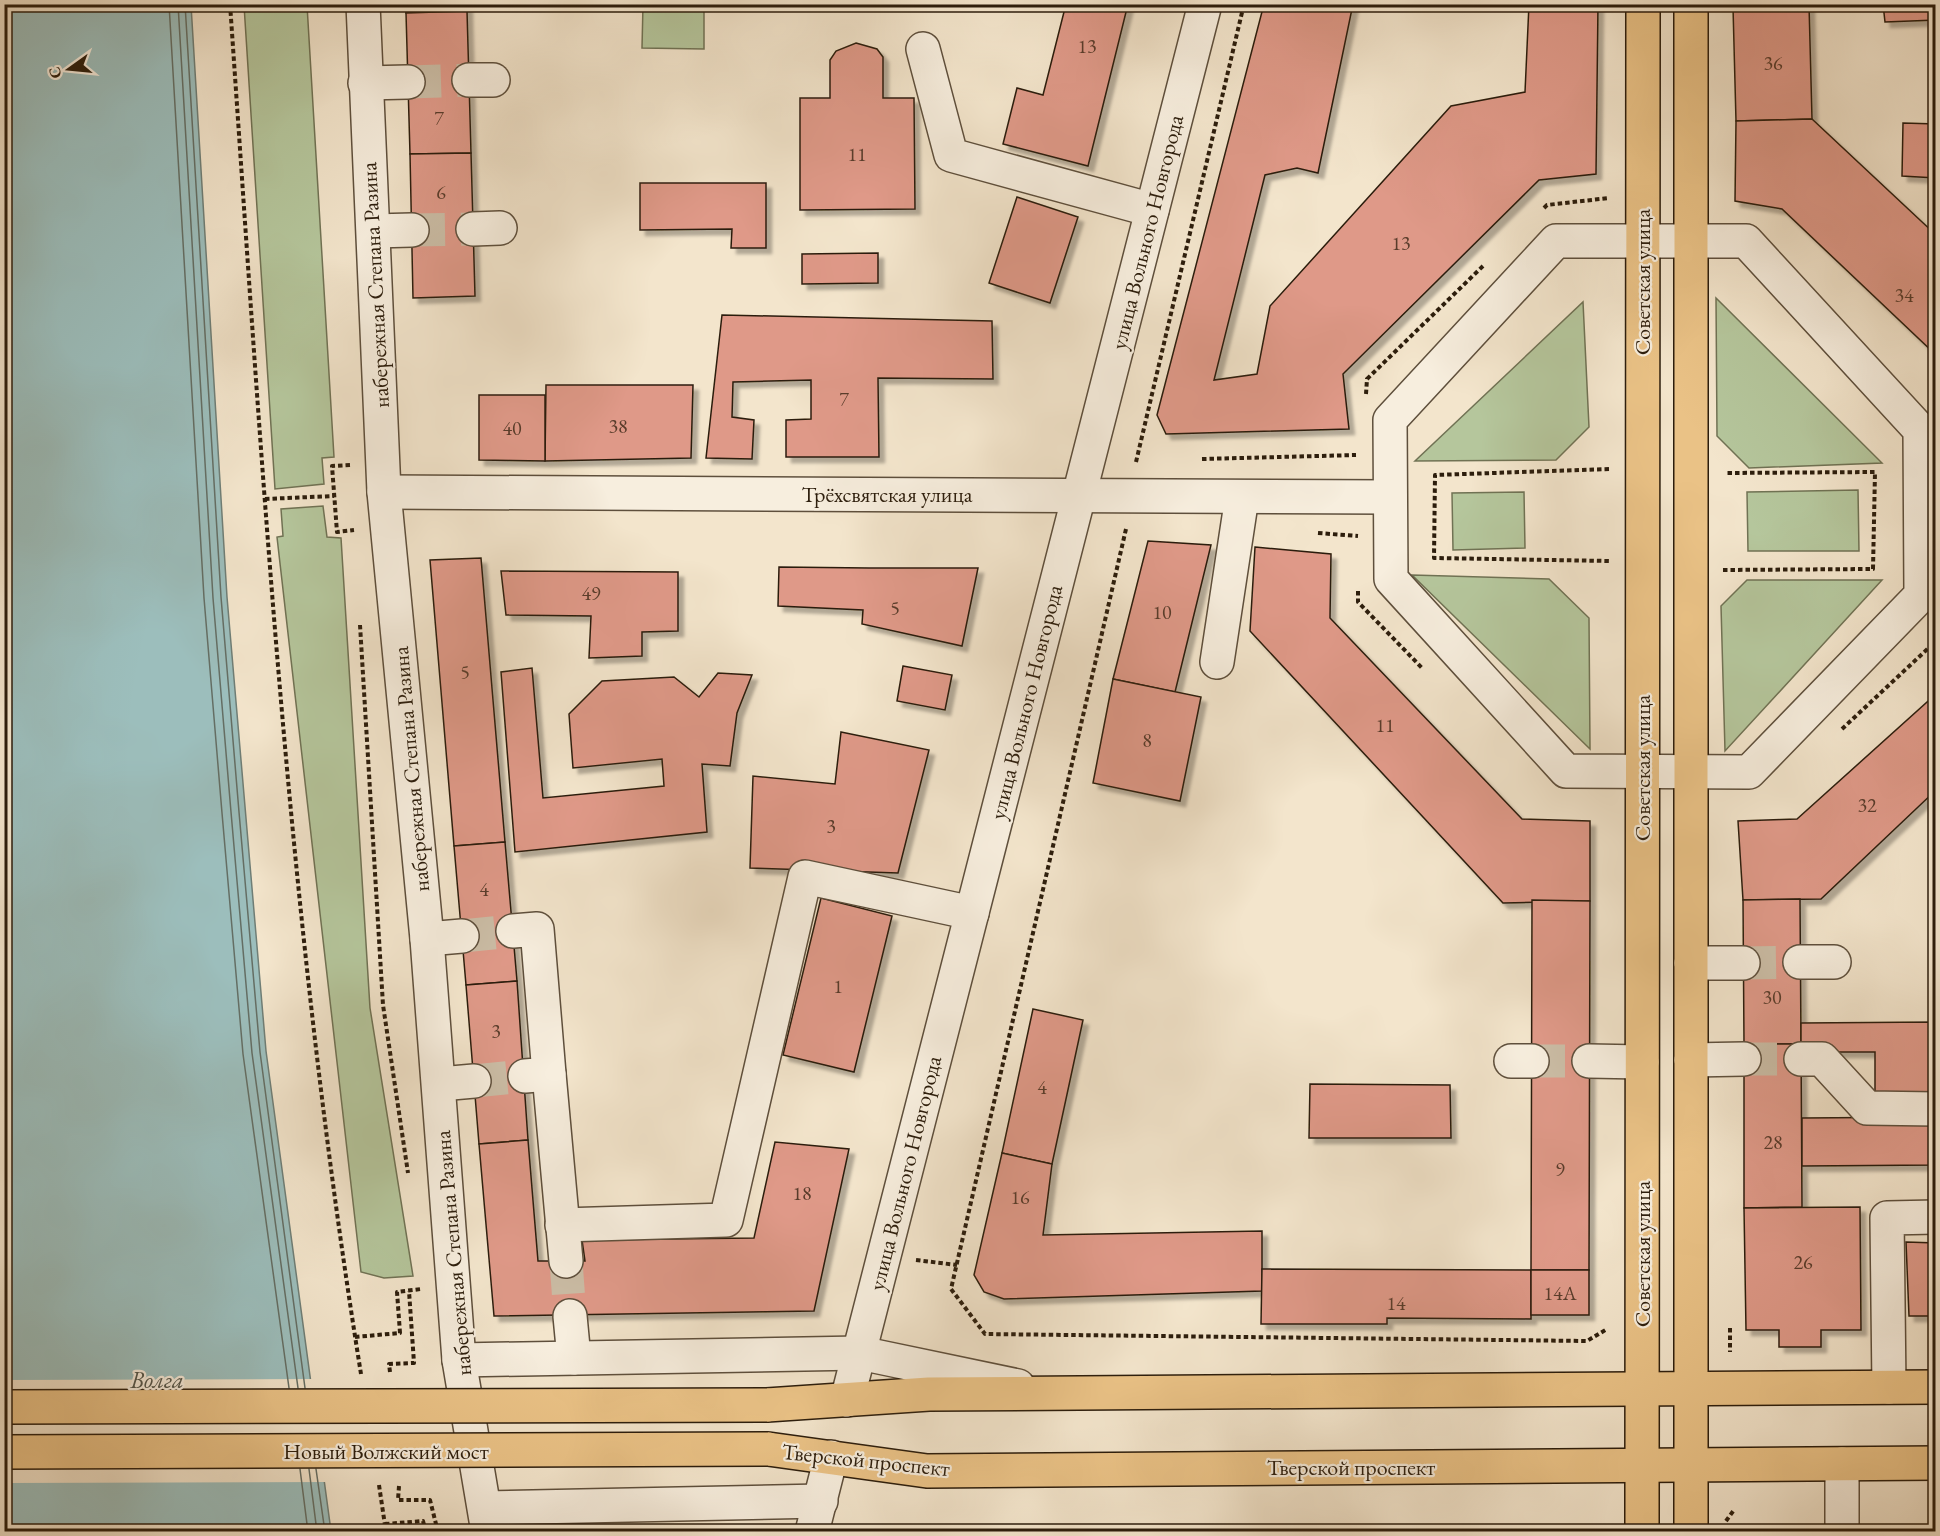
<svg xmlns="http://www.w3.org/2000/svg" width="1940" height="1536" font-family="'EB Garamond',serif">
<defs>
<filter id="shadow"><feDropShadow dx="5.5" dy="5.5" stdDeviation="1.5" flood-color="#0004"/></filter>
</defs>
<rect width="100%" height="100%" fill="#f3e5cc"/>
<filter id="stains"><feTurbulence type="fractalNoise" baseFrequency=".00333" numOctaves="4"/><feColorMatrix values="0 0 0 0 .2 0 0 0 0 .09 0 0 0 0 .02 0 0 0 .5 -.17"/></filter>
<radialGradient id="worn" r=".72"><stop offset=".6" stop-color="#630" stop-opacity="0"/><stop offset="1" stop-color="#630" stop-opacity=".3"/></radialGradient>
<g fill="#b5c69c" stroke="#707254" stroke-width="1.5">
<polygon points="244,5 307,5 334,457 322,458 324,484 275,489"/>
<polygon points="643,5 704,5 704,49 642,48"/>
<polygon points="1716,298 1882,463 1749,468 1717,436"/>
<polygon points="1583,302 1589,427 1556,460 1415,461"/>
<polygon points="1858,490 1859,551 1748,551 1747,492"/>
<polygon points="1524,492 1525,548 1453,550 1452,493"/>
<polygon points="323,506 327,537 341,538 370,1008 413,1276 384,1278 361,1272 277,537 283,536 281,509"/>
<polygon points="1412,575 1549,579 1589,618 1590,749"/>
<polygon points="1747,580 1882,580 1725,751 1721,606"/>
</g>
<polygon fill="#9cbebc" stroke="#6f7e76" stroke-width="1.5" points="5,5 191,5 227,597 266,1051 331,1531 5,1532"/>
<polygon fill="#f3e5cc" points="313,1379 327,1482 4,1483 5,1380"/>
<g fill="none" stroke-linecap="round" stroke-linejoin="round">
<g stroke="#646e64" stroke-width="1.5">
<polyline points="169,4 204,598 222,813 243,1054 289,1388"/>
<polyline points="178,4 213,598 231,812 252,1053 298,1388"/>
<polyline points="185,4 221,597 239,812 260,1052 305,1388"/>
<polyline points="300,1469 308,1532"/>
<polyline points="309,1469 317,1532"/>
<polyline points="316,1469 325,1532"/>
</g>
</g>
<g fill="#df9988" stroke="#2c1d0c" stroke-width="1.5" filter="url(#shadow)">
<polygon points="406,4 467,4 467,11 406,13"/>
<polygon points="1066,4 1128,4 1088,166 1003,144 1017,88 1043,95"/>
<polygon points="1264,4 1353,4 1318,173 1297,168 1265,175 1214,380 1257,374 1270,306 1451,106 1525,92 1529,4 1598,4 1596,174 1539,180 1343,374 1349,429 1166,434 1157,415"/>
<polygon points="1768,4 1820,4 1768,7"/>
<polygon points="1883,4 1936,4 1936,20 1885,22"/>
<polygon points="1809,5 1812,119 1736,121 1733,7"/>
<polygon points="467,11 471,153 410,154 406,13"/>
<polygon points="856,43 877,49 883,57 883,98 914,98 915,209 800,210 800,98 830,98 830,60 836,51"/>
<polygon points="1812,119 1936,235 1936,355 1782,209 1735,201 1736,121"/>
<polygon points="1903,123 1936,124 1936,178 1902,176"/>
<polygon points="471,153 475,296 413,298 410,154"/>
<polygon points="640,183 766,183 766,248 731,248 732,229 640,230"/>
<polygon points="1017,197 1078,217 1050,303 989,283"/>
<polygon points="878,253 878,283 802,284 802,254"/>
<polygon points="722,315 992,321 993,379 878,378 879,457 786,457 786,420 811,419 811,380 733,382 732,417 754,420 752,459 706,458"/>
<polygon points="546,385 693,385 691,458 545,461"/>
<polygon points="479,395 545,395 545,461 479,460"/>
<polygon points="1148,541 1211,545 1175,692 1113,679"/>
<polygon points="1255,547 1331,554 1330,618 1522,819 1590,821 1590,901 1503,903 1250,631"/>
<polygon points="481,558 505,842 454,846 430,560"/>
<polygon points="779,567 869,568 978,568 962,646 862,624 863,610 778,606"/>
<polygon points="501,571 678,572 678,631 642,632 642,656 589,658 591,616 506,615"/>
<polygon points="903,666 952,675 945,710 897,701"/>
<polygon points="532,668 543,798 664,786 662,759 573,768 569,714 602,681 674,677 699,697 718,673 752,675 737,713 730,766 702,764 707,832 515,852 501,672"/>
<polygon points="1113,679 1201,697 1180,801 1093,783"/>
<polygon points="1936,694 1936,790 1821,899 1743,900 1738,821 1797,819"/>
<polygon points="841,732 929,750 898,873 750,868 753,776 835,784"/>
<polygon points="505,842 517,981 466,985 454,846"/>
<polygon points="821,898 892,916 854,1072 783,1055"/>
<polygon points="1800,899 1801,1044 1744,1044 1743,900"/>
<polygon points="1532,900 1590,901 1589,1270 1531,1270"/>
<polygon points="517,981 528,1140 479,1144 466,985"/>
<polygon points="1033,1009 1083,1020 1052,1164 1002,1153"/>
<polygon points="1936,1022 1936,1062 1931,1062 1931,1098 1875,1099 1875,1052 1801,1052 1801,1023"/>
<polygon points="1744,1044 1801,1044 1802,1207 1744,1208"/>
<polygon points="1310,1084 1450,1085 1451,1138 1309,1138"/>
<polygon points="1936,1117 1936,1165 1802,1166 1802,1118"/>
<polygon points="528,1140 538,1261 585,1261 582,1240 754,1238 775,1142 849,1149 814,1311 494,1316 479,1144"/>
<polygon points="1002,1153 1052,1164 1043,1235 1262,1231 1262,1291 1004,1299 984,1292 974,1275"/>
<polygon points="1860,1207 1861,1330 1821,1330 1821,1347 1779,1347 1779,1330 1746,1330 1744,1208"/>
<polygon points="1906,1242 1936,1243 1936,1316 1909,1316"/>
<polygon points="1262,1269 1531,1270 1531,1319 1387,1318 1387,1324 1261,1324"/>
<rect x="1531" y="1270" width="58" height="45"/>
</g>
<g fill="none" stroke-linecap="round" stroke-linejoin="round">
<g stroke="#cbbda6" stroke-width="33" stroke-dasharray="33 16" stroke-linecap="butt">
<polyline points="408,82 469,80"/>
<polyline points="412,230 473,229"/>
<polyline points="462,936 513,931"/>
<polyline points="1743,963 1800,962"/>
<polyline points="1744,1059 1801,1059"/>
<polyline points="1532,1061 1589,1061"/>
<polyline points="474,1081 525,1076"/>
<polyline points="566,1261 570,1316"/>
</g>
<defs>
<g id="minor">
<polyline points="363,4 384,492 427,939 459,1360 488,1532"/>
<polyline points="923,49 951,155 1152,210"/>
<polyline points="469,80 493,80"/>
<polyline points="365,83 408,82"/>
<polyline points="473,229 500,228"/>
<polyline points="374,231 412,230"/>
<polygon points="1556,241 1746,241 1920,430 1921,595 1749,772 1566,771 1391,579 1390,420"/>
<polyline points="384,492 1390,497"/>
<polyline points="1217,662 1242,497"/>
<polyline points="513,931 537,929 549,1074 525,1076"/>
<polyline points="427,939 462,936"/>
<polyline points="1800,962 1834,962"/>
<polyline points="1691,963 1743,963"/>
<polyline points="1801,1059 1822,1059 1867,1108 1936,1109"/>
<polyline points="1691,1060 1744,1059"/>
<polyline points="1511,1061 1532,1061"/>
<polyline points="1589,1061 1642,1062"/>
<polyline points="549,1074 566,1261"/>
<polyline points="440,1084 474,1081"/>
<polyline points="562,1225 726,1220 805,877 972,913"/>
<polyline points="570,1316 574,1358"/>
<polyline points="459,1360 860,1353 1018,1386"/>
<polyline points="1889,1387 1887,1218 1936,1217"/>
<polyline points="847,1400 1205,4"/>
<polyline points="1842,1464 1842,1532"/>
<polyline points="485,1508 821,1501"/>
<polyline points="812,1532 831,1457"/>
</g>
<g id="major">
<polyline points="767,1405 929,1394 1936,1387"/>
<polyline points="768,1449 927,1471 1936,1463"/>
<polyline points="1642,1532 1643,4"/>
<polyline points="1691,1532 1691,4"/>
</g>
</defs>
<use href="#minor" stroke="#5e4f3c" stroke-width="36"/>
<use href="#major" stroke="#2c1d0c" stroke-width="36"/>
<g stroke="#2c1d0c" stroke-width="4" stroke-dasharray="4.5 3" stroke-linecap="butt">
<path d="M230 4C262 462 288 921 361 1374"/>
<polyline points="1544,208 1547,205 1609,198"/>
<polyline points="1366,394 1367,379 1484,265"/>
<polyline points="1202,459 1356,455"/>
<polyline points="1136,462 1244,4"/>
<polyline points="350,465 332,466 337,532 354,530"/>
<polyline points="1609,469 1435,475 1434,558 1610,561"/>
<polyline points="265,499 334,496"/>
<polyline points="1126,529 951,1289 985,1334 1587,1341 1607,1329"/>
<polyline points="1318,533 1358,536"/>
<polyline points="1723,570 1873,569 1875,472 1725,473"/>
<polyline points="1358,591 1358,602 1423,669"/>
<polyline points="360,625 383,1005 408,1173"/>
<polyline points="1842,729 1936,641"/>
<polyline points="916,1260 957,1265"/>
<polyline points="1730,1328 1730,1352"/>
<polyline points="355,1337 400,1333 397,1292 421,1289"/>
<polyline points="390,1372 389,1364 414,1363 409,1291"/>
<polyline points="379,1485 386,1532"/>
<polyline points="399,1486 398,1500 430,1500 438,1532"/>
<polyline points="1726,1521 1734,1510"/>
<polyline points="385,1524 423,1521 426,1532"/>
</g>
<use href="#minor" stroke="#f7eede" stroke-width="33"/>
<use href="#major" stroke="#eac286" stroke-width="33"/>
<defs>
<g id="major-bridge">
<polyline points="4,1407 767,1405"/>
<polyline points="4,1452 768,1449"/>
</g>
</defs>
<use href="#major-bridge" stroke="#2c1d0c" stroke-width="36" stroke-linecap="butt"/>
<use href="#major-bridge" stroke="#eac286" stroke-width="33"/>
</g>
<g text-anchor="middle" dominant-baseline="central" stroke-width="4.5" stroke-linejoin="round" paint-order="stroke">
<g font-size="20" fill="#593c2b">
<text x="1087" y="46">13</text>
<text x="1773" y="63">36</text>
<text x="439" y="118">7</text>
<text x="857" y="154">11</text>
<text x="441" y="192">6</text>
<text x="1401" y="243">13</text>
<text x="1904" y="295">34</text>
<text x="844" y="399">7</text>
<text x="618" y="426">38</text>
<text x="512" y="428">40</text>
<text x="591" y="593">49</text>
<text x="895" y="608">5</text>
<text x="1162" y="612">10</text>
<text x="465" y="672">5</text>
<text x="1385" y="725">11</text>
<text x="1147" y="740">8</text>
<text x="1867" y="805">32</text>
<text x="831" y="826">3</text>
<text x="484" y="889">4</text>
<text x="838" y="986">1</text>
<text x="1772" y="997">30</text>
<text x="496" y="1031">3</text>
<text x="1042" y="1087">4</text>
<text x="1773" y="1142">28</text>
<text x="1560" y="1169">9</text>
<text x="802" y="1193">18</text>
<text x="1020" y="1197">16</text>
<text x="1803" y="1262">26</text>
<text x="1560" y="1293">14А</text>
<text x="1396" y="1303">14</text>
</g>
<g font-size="22" fill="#2c1d0c" stroke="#f7eede">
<text transform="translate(1147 232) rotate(-76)">улица Вольного Новгорода</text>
<text transform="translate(1642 282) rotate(-90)">Советская улица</text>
<text transform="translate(375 285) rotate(-93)">набережная Степана Разина</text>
<text x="887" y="494">Трёхсвятская улица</text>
<text transform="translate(1026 702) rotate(-76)">улица Вольного Новгорода</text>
<text transform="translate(1642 768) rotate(-90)">Советская улица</text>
<text transform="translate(411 769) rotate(-95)">набережная Степана Разина</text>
<text transform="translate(905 1173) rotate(-76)">улица Вольного Новгорода</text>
<text transform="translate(453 1253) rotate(-95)">набережная Степана Разина</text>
<text transform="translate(1642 1254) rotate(-90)">Советская улица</text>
<text x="386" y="1451">Новый Волжский мост</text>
<text transform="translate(866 1460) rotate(6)">Тверской проспект</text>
<text x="1351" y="1467">Тверской проспект</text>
</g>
<g font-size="24" font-style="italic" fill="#53554a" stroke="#f7eede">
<text x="157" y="1379">Волга</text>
</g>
</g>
<rect width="1940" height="1536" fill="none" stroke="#f3e5cc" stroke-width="24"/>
<rect x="6" y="6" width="1928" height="1524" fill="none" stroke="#2c1d0c" stroke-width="3"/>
<rect x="12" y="12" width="1916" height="1512" fill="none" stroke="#2c1d0c" stroke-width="1.5"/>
<g transform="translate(69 69) rotate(255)" stroke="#f7eede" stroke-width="4.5" paint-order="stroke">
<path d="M0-4.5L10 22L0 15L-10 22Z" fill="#2c1d0c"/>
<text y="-9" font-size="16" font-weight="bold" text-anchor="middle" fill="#2c1d0c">С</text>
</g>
<rect width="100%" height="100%" filter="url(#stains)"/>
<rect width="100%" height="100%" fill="url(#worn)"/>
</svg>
